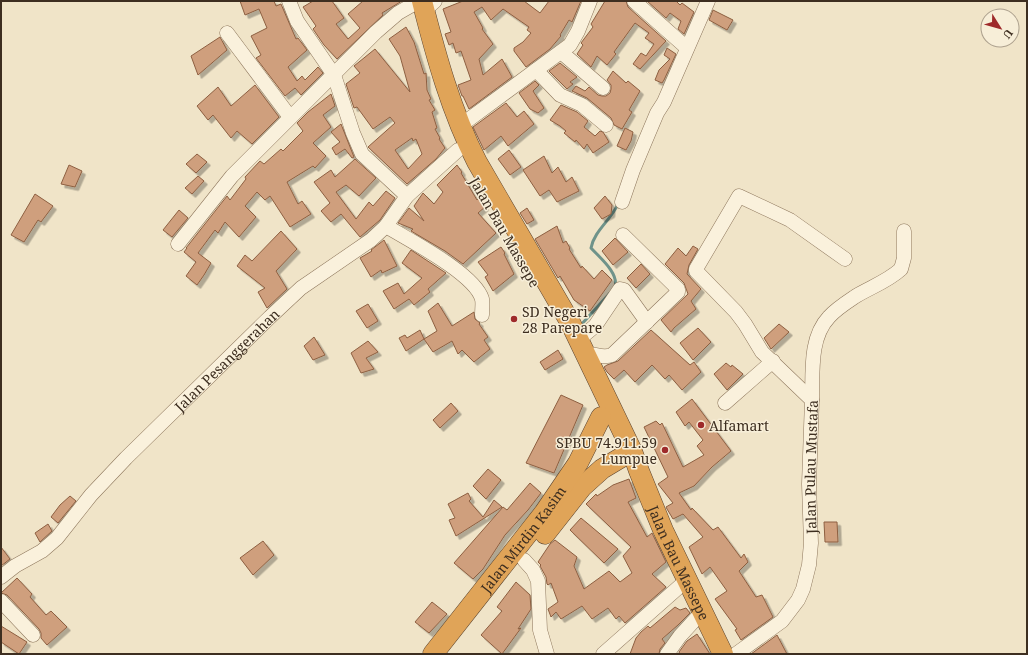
<svg xmlns="http://www.w3.org/2000/svg" width="1028" height="655" font-family="'Noto Serif',serif">
<defs>
<filter id="shadow"><feDropShadow dx="3.5" dy="3.5" stdDeviation="0" flood-color="#0004"/></filter>
</defs>
<rect width="100%" height="100%" fill="#f0e4c8"/>
<g fill="none" stroke-linecap="round" stroke-linejoin="round">
<g stroke="#6f938a" stroke-width="3">
<path d="M615 287C619 273 600 258 591 248 594 231 611 220 618 204"/>
<polyline points="580,326 610,293"/>
</g>
</g>
<g fill="#cf9f7d" stroke="#8d5f41" fill-rule="evenodd" filter="url(#shadow)">
<polygon points="240,1 274,1 276,6 281,4 296,39 298,38 307,50 288,67 297,81 302,76 305,80 318,67 323,73 301,95 295,88 285,96 256,58 261,55 251,36 267,28 259,9 245,15"/>
<polygon points="313,1 332,1 344,18 336,24 348,39 360,28 348,14 363,1 402,1 382,13 383,15 337,59 324,45 313,29 316,26 303,7"/>
<polygon points="463,1 524,1 540,13 549,1 581,1 572,22 569,20 560,35 561,36 550,49 526,67 514,51 514,48 523,42 531,33 527,30 529,27 503,9 491,20 482,7 474,12 483,28 482,29 493,44 479,59 483,75 502,59 512,77 469,109 463,96 462,96 458,85 471,80 461,51 456,53 453,43 449,45 445,34 451,32 443,9"/>
<polygon points="605,1 626,1 628,7 666,41 640,69 633,64 641,53 646,56 654,44 645,38 649,33 635,23 614,52 616,54 607,65 597,56 591,67 577,54 583,45 581,43 593,27 591,24"/>
<polygon points="647,1 676,1 680,5 682,3 694,12 684,34 678,29 681,21 670,13 666,18"/>
<polygon points="713,10 733,20 727,30 709,20"/>
<path d="M406 27 414 42 424 74 426 73 427 90 431 99 429 100 435 110 432 112 437 128 435 129 440 138 439 139 445 148 436 159 407 184 368 147 395 123 390 117 373 129 357 107 354 108 346 84 360 73 354 66 375 49 410 92 400 56 389 39ZM412 138 413 141 416 139 422 154 408 169 395 150Z"/>
<polygon points="220,37 227,50 198,75 191,56"/>
<polygon points="667,48 676,54 664,80 662,83 655,80 659,70 670,59 664,55"/>
<polygon points="560,63 577,77 570,82 573,84 567,89 549,71"/>
<polygon points="613,71 626,83 628,81 640,91 629,110 632,112 622,129 614,125 611,118 587,98 572,91 576,86 585,91 589,87 598,95 602,96 606,96 610,93 611,89 611,85 607,80"/>
<polygon points="535,81 539,85 533,91 544,108 538,113 530,109 519,93"/>
<polygon points="255,85 279,117 252,144 237,131 231,138 213,115 208,120 197,106 218,87 231,106"/>
<polygon points="331,94 335,106 323,115 331,127 313,143 326,156 315,168 313,166 287,182 298,204 302,201 311,214 290,227 270,196 265,200 257,192 245,206 256,217 239,237 225,222 218,233 215,230 198,253 211,263 204,275 197,285 186,276 196,262 184,252 187,248 186,248 227,196 230,200 246,179 245,177 260,161 264,164 281,149 283,151 303,131 297,123 308,112"/>
<polygon points="506,103 517,117 524,111 534,124 508,146 501,136 484,150 473,127"/>
<polygon points="561,105 577,112 588,121 584,127 595,136 600,131 603,132 609,142 593,153 587,144 584,149 576,140 575,142 564,133 566,131 560,126 550,120"/>
<polygon points="341,124 354,157 352,158 345,149 336,155 332,148 340,142 331,132"/>
<polygon points="625,128 633,132 631,141 626,150 617,146"/>
<polygon points="509,150 521,167 510,175 498,159"/>
<polygon points="197,154 207,162 196,173 186,164"/>
<polygon points="544,156 552,173 558,167 566,182 572,177 579,191 557,202 549,190 540,196 523,170"/>
<polygon points="355,159 376,178 359,196 346,185 336,192 356,219 369,202 373,206 386,191 395,198 380,220 360,237 341,214 331,222 321,211 330,203 314,182 331,170 335,177"/>
<polygon points="69,165 82,171 75,187 61,184"/>
<polygon points="457,165 462,172 461,173 477,200 479,198 485,207 478,213 496,233 463,264 445,251 411,231 413,229 398,223 409,208 424,221 414,206 423,193 434,204 443,192 437,185"/>
<polygon points="198,176 204,181 192,194 185,188"/>
<polygon points="35,194 53,206 41,222 38,220 24,242 11,235"/>
<polygon points="605,196 612,205 611,214 602,219 594,208"/>
<polygon points="527,208 534,220 527,224 520,213"/>
<polygon points="179,210 188,218 172,237 163,230"/>
<polygon points="557,226 563,243 566,241 570,248 569,249 581,268 582,266 594,279 602,270 612,280 590,311 574,300 560,276 558,278 535,239"/>
<polygon points="281,231 297,249 276,271 287,289 267,308 258,292 265,288 237,266 245,255 252,261"/>
<polygon points="615,238 628,252 613,265 602,251"/>
<polygon points="384,240 397,266 382,273 381,270 371,277 360,258 372,251 371,250"/>
<polygon points="693,246 698,249 689,265 687,274 701,289 691,301 696,309 674,328 671,332 661,320 688,294 684,283 665,264 678,248 686,256"/>
<polygon points="501,247 505,253 504,254 514,274 493,291 485,277 488,275 478,262"/>
<polygon points="411,250 446,273 428,289 430,292 414,305 409,299 394,309 383,291 398,283 404,294 422,278 402,263"/>
<polygon points="641,264 650,274 636,288 627,278"/>
<polygon points="438,303 452,326 474,312 475,319 480,323 479,324 488,337 484,340 490,349 474,362 462,350 458,354 452,341 433,352 424,339 437,331 428,311"/>
<polygon points="368,304 378,321 367,328 356,311"/>
<polygon points="779,324 789,332 771,349 764,338"/>
<polygon points="698,328 711,342 693,360 680,343"/>
<polygon points="420,330 424,339 406,351 399,338 405,335 407,338"/>
<polygon points="651,330 690,365 694,362 701,372 682,390 669,375 665,379 652,365 635,382 624,370 614,379 607,372 604,367 607,365 618,361"/>
<polygon points="314,337 325,355 313,360 304,346"/>
<polygon points="368,341 378,352 366,358 374,369 361,373 351,353"/>
<polygon points="558,350 563,359 545,370 540,362"/>
<polygon points="726,363 731,367 732,365 743,374 727,390 714,374"/>
<polygon points="561,395 583,405 554,473 526,463"/>
<polygon points="692,399 731,451 712,467 694,486 679,493 691,510 692,508 713,530 718,527 741,558 744,554 748,562 739,571 756,597 762,595 773,617 741,640 735,630 737,629 715,599 727,591 710,567 702,574 689,547 703,537 683,514 673,519 667,509 666,507 673,503 658,484 668,477 644,427 656,421 660,425 662,423 683,467 704,455 697,446 703,440 689,422 685,426 676,412"/>
<polygon points="451,403 458,411 440,428 433,420"/>
<polygon points="488,469 501,480 486,499 473,486"/>
<polygon points="629,479 636,498 628,502 647,537 652,533 666,562 652,574 666,587 625,623 619,616 616,619 608,608 592,619 582,606 561,619 556,612 551,617 548,609 558,602 551,583 548,585 547,584 546,577 540,566 541,565 538,562 550,544 555,540 577,557 574,566 584,589 609,571 620,582 632,573 623,556 631,547 586,504 596,494 597,496 613,485"/>
<polygon points="530,483 541,493 528,510 505,535 483,569 473,579 454,563 503,507 507,510"/>
<polygon points="468,493 471,499 469,501 483,517 494,500 502,507 456,536 449,520 455,518 448,504"/>
<polygon points="70,496 76,501 58,523 51,517 60,505"/>
<polygon points="581,518 618,549 604,563 570,530"/>
<polygon points="824,522 837,522 838,542 825,542"/>
<polygon points="48,524 52,531 40,542 35,533"/>
<polygon points="263,541 274,555 253,575 240,558"/>
<polygon points="1,547 10,559 1,566"/>
<polygon points="17,578 32,594 30,597 46,615 51,611 67,627 47,645 41,638 41,633 39,629 7,595 1,593"/>
<polygon points="516,582 530,595 531,609 518,629 521,628 502,654 481,635 502,611 497,607"/>
<polygon points="432,602 447,614 429,633 415,622"/>
<polygon points="675,607 680,610 686,608 690,613 678,625 662,639 665,643 660,649 659,654 630,654 636,638 641,632 648,626 650,628"/>
<polygon points="1,626 27,642 19,654 1,642"/>
<polygon points="697,634 710,654 680,654 679,652 687,641"/>
<polygon points="777,635 787,654 751,654"/>
</g>
<g fill="none" stroke-linecap="round" stroke-linejoin="round">
<defs>
<g id="minor">
<polyline points="289,1 297,21 334,75 353,133 362,154 407,196"/>
<polyline points="634,1 687,48"/>
<polyline points="425,10 435,1"/>
<polyline points="227,33 290,117"/>
<polyline points="561,52 603,88"/>
<polyline points="536,70 560,95 582,105 606,125"/>
<polyline points="458,118 468,120 570,45 578,31 590,1"/>
<polyline points="622,202 633,170 657,113 664,102 708,1"/>
<path d="M386 226C409 240 475 274 482 299 483 303 482 310 482 315"/>
<polyline points="178,244 232,176 376,32 398,13 412,5"/>
<polyline points="578,340 595,326 620,289 624,290 647,322"/>
<path d="M585 354C595 353 602 359 612 355L678 292V289L623 235"/>
<path d="M812 400C813 373 809 338 829 317 836 309 847 302 856 296 871 287 888 281 901 269L904 258V231"/>
<polyline points="725,403 773,361"/>
<polyline points="524,560 533,570 538,581 540,630 547,654"/>
<path id="s1" d="M1 577 15 566 42 551 57 538 91 495 126 458 270 317 301 288 371 240 386 226 407 196 458 150"/>
<polyline points="1,601 33,635"/>
<polyline points="603,654 688,579"/>
<polyline points="667,654 680,636 702,612"/>
<path id="s2" d="M736 654 782 621 798 600 803 589 809 565 811 543 809 484 812 400 762 352 745 324 736 312 696 271V269L739 196 790 220 845 259"/>
</g>
<g id="highway">
<path id="s3" d="M422 1C436 56 451 111 477 162L570 322 632 451 639 471 663 530 723 654"/>
<polyline points="545,534 582,487 602,469 632,451"/>
<path id="s4" d="M433 654 544 513 578 463 601 417"/>
</g>
</defs>
<use href="#minor" stroke="#8d765c" stroke-width="15"/>
<use href="#highway" stroke="#5b4430" stroke-width="21"/>
<use href="#minor" stroke="#faf1dc" stroke-width="14"/>
<use href="#highway" stroke="#e0a458" stroke-width="20"/>
</g>
<g fill="#9e2a2b" stroke="#f7eed8" stroke-width="1.5">
<circle cx="514" cy="319" r="4"/>
<circle cx="701" cy="425" r="4"/>
<circle cx="665" cy="450" r="4"/>
</g>
<g text-anchor="middle" dominant-baseline="central" stroke-width="3" stroke-linejoin="round" paint-order="stroke">
<g font-size="14" fill="#3d2e20" stroke="#f7eed8">
<text transform="translate(505 232) rotate(60)">Jalan Bau Massepe</text>
<text stroke="none"><textPath href="#s1" startOffset="315">Jalan Pesanggerahan</textPath></text>
<text stroke="none"><textPath href="#s2" startOffset="218">Jalan Pulau Mustafa</textPath></text>
<text stroke="none"><textPath href="#s4" startOffset="146">Jalan Mirdin Kasim</textPath></text>
<text stroke="none"><textPath href="#s3" startOffset="620">Jalan Bau Massepe</textPath></text>
</g>
<g font-size="14" fill="#3d2e20" stroke="#f7eed8" text-anchor="start">
<text x="522" y="311">SD Negeri<tspan x="522" dy="16">28 Parepare</tspan></text>
<text x="709" y="425">Alfamart</text>
<text x="657" y="442" text-anchor="end">SPBU 74.911.59<tspan x="657" dy="16">Lumpue</tspan></text>
</g>
</g>
<rect width="1028" height="655" fill="none" stroke="#3d2e20" stroke-width="4"/>
<g transform="translate(1000 28) rotate(127)"><circle r="19" fill="#f7eed8" stroke="#ada18e"/>
<path d="M0-3L7 15L0 10L-7 15Z" fill="#9e2a2b"/>
<text y="-6" font-size="11" font-weight="bold" text-anchor="middle" fill="#3d2e20">U</text>
</g>
</svg>
